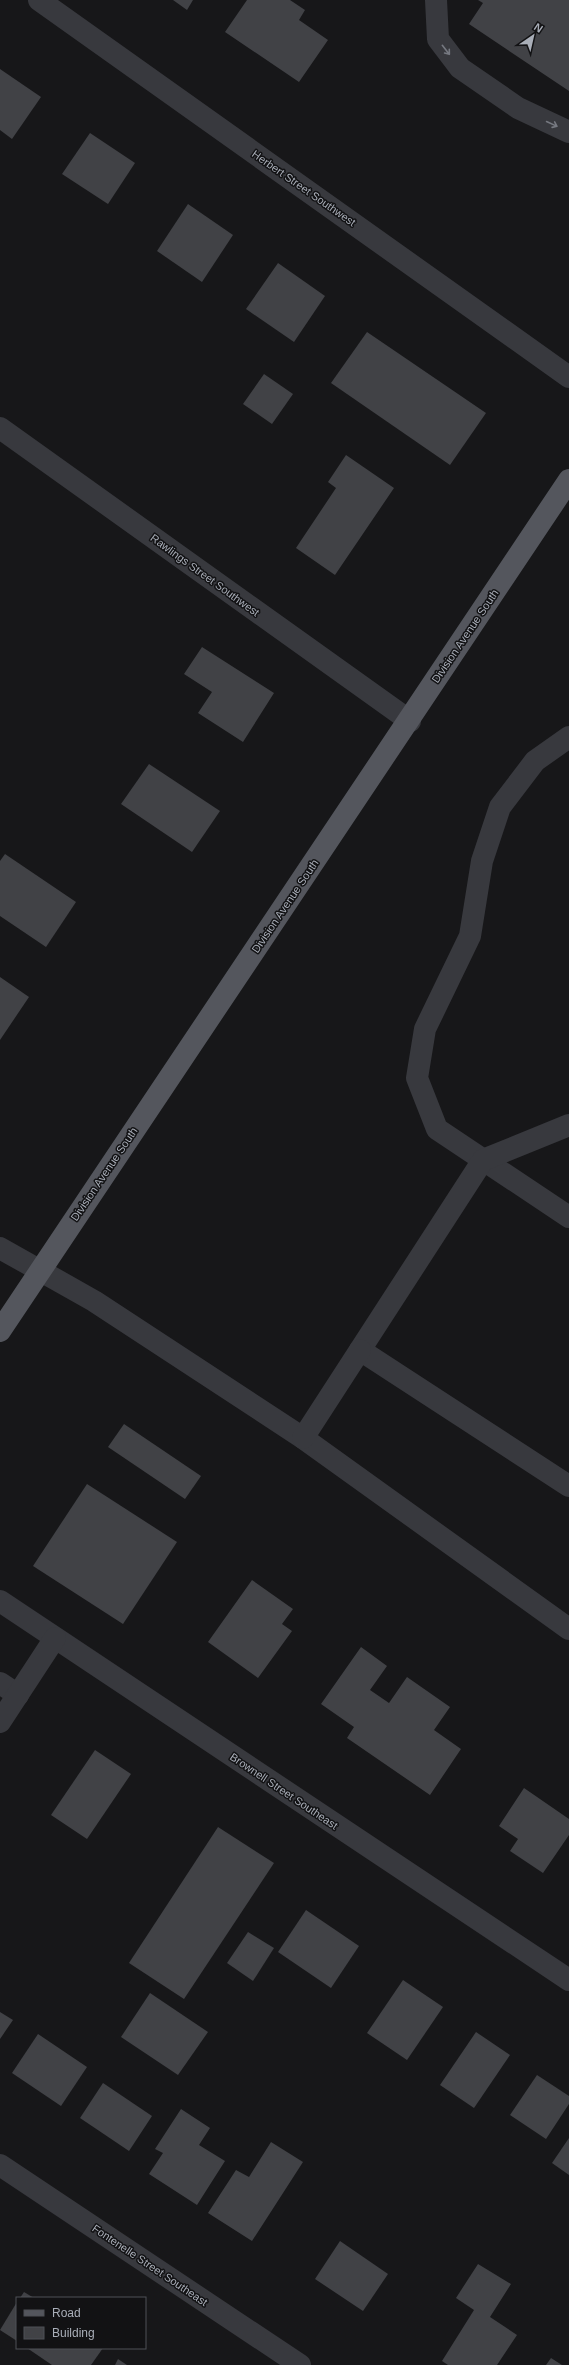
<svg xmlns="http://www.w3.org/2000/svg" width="569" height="2365" font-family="Arial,sans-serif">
<rect width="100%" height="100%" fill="#171719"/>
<g fill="#414246">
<polygon points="173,0 193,0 187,10"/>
<polygon points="247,0 290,0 305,10 299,20 328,40 299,82 225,32"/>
<polygon points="478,0 569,0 569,91 469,24 483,3"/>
<polygon points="0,69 41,97 12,139 0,130"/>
<polygon points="90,133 135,163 108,204 62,174"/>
<polygon points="188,204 233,235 202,282 157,251"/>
<polygon points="278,263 325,296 294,342 246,309"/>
<polygon points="367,332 486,413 450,465 331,383"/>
<polygon points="264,374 293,394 272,424 243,404"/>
<polygon points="346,455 394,488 335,575 296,548 336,488 328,482"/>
<polygon points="202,647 274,693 243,742 198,713 212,692 184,674"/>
<polygon points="149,764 220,811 192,852 121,804"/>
<polygon points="5,854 76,902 46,947 0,916 0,861"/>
<polygon points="0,977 29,997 0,1040"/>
<polygon points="124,1424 201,1476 185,1499 108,1447"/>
<polygon points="87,1484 177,1542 123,1624 33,1566"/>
<polygon points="252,1580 293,1609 282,1624 292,1631 258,1678 208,1642"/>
<polygon points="361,1647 387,1666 370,1690 389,1703 407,1677 450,1707 434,1730 461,1749 430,1795 347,1738 354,1727 321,1704"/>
<polygon points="95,1750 131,1774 87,1839 51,1815"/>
<polygon points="524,1788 569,1819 569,1835 543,1873 510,1851 518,1839 499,1826"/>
<polygon points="218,1827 274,1863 184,1999 129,1963"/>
<polygon points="306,1910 359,1946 331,1988 278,1952"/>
<polygon points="248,1932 274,1948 253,1981 227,1963"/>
<polygon points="403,1980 443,2007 407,2060 367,2033"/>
<polygon points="150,1993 208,2032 178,2075 121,2037"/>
<polygon points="0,2012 13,2020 0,2039"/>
<polygon points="476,2032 510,2055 474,2108 440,2085"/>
<polygon points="38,2034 87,2067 61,2106 12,2073"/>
<polygon points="537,2075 569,2096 569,2104 546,2139 510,2115"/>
<polygon points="103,2083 152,2116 129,2151 80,2118"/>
<polygon points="181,2109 210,2128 199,2145 225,2161 197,2205 149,2174 163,2153 155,2149"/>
<polygon points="569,2138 569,2175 552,2163"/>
<polygon points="271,2142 303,2162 252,2241 208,2213 236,2170 249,2177"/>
<polygon points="340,2241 388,2274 363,2311 315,2279"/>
<polygon points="478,2264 511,2284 490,2317 517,2335 497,2365 448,2365 442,2361 474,2310 456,2298"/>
<polygon points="24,2292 34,2298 20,2298"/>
<polygon points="17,2302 17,2341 0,2330"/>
<polygon points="27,2348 103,2348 91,2365 52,2365"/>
<polygon points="551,2358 562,2365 546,2365"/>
<polygon points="118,2359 127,2365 115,2365"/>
</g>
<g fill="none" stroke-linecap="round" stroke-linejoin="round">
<g stroke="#38393e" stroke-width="22">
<polyline points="39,0 569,377"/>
<polyline points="436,0 438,39 460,68 518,108 569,132"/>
<polyline points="0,428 410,721"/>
<polyline points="569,737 535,761 500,807 482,861 470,936 425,1029 417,1078 437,1129 569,1217"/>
<polyline points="569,1125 483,1160 360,1350 569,1486"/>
<polyline points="0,1248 94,1301 303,1438 569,1629"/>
<polyline points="303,1438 360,1350"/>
<polyline points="0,1601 569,1980"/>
<polyline points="0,1683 18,1695"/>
<polyline points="0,1722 55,1638"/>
<polyline points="0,2165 300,2365"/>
</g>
<polyline stroke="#54565d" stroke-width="22" points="0,1331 569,480"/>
</g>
<defs><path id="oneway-shaft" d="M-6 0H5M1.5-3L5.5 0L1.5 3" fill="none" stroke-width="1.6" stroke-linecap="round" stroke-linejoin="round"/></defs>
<g stroke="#767981">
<use href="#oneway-shaft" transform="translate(446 50) rotate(52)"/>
<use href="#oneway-shaft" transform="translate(552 124) rotate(25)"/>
</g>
<g text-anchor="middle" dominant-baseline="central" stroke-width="3" stroke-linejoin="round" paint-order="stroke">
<g font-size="11" fill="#a9aeb8" stroke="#121214">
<text transform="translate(304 188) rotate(35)">Herbert Street Southwest</text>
<text transform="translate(205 575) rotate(36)">Rawlings Street Southwest</text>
<text transform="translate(465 636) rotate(-56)">Division Avenue South</text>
<text transform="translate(285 906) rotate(-56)">Division Avenue South</text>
<text transform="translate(104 1174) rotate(-56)">Division Avenue South</text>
<text transform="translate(284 1791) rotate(34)">Brownell Street Southeast</text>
<text transform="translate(150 2265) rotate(34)">Fontenelle Street Southeast</text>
</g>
</g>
<rect x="16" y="2297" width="130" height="52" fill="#121214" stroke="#4e5056"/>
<rect x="24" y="2310" width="20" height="6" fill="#54565d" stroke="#4e5056"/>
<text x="52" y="2317" font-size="12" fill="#a9aeb8">Road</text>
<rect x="24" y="2327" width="20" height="12" fill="#414246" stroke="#4e5056"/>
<text x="52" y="2337" font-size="12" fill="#a9aeb8">Building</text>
<g transform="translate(533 36) rotate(34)" stroke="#121214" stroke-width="3" paint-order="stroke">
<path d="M0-3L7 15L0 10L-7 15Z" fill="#a9aeb8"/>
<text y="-6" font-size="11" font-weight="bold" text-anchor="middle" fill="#a9aeb8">N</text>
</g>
</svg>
